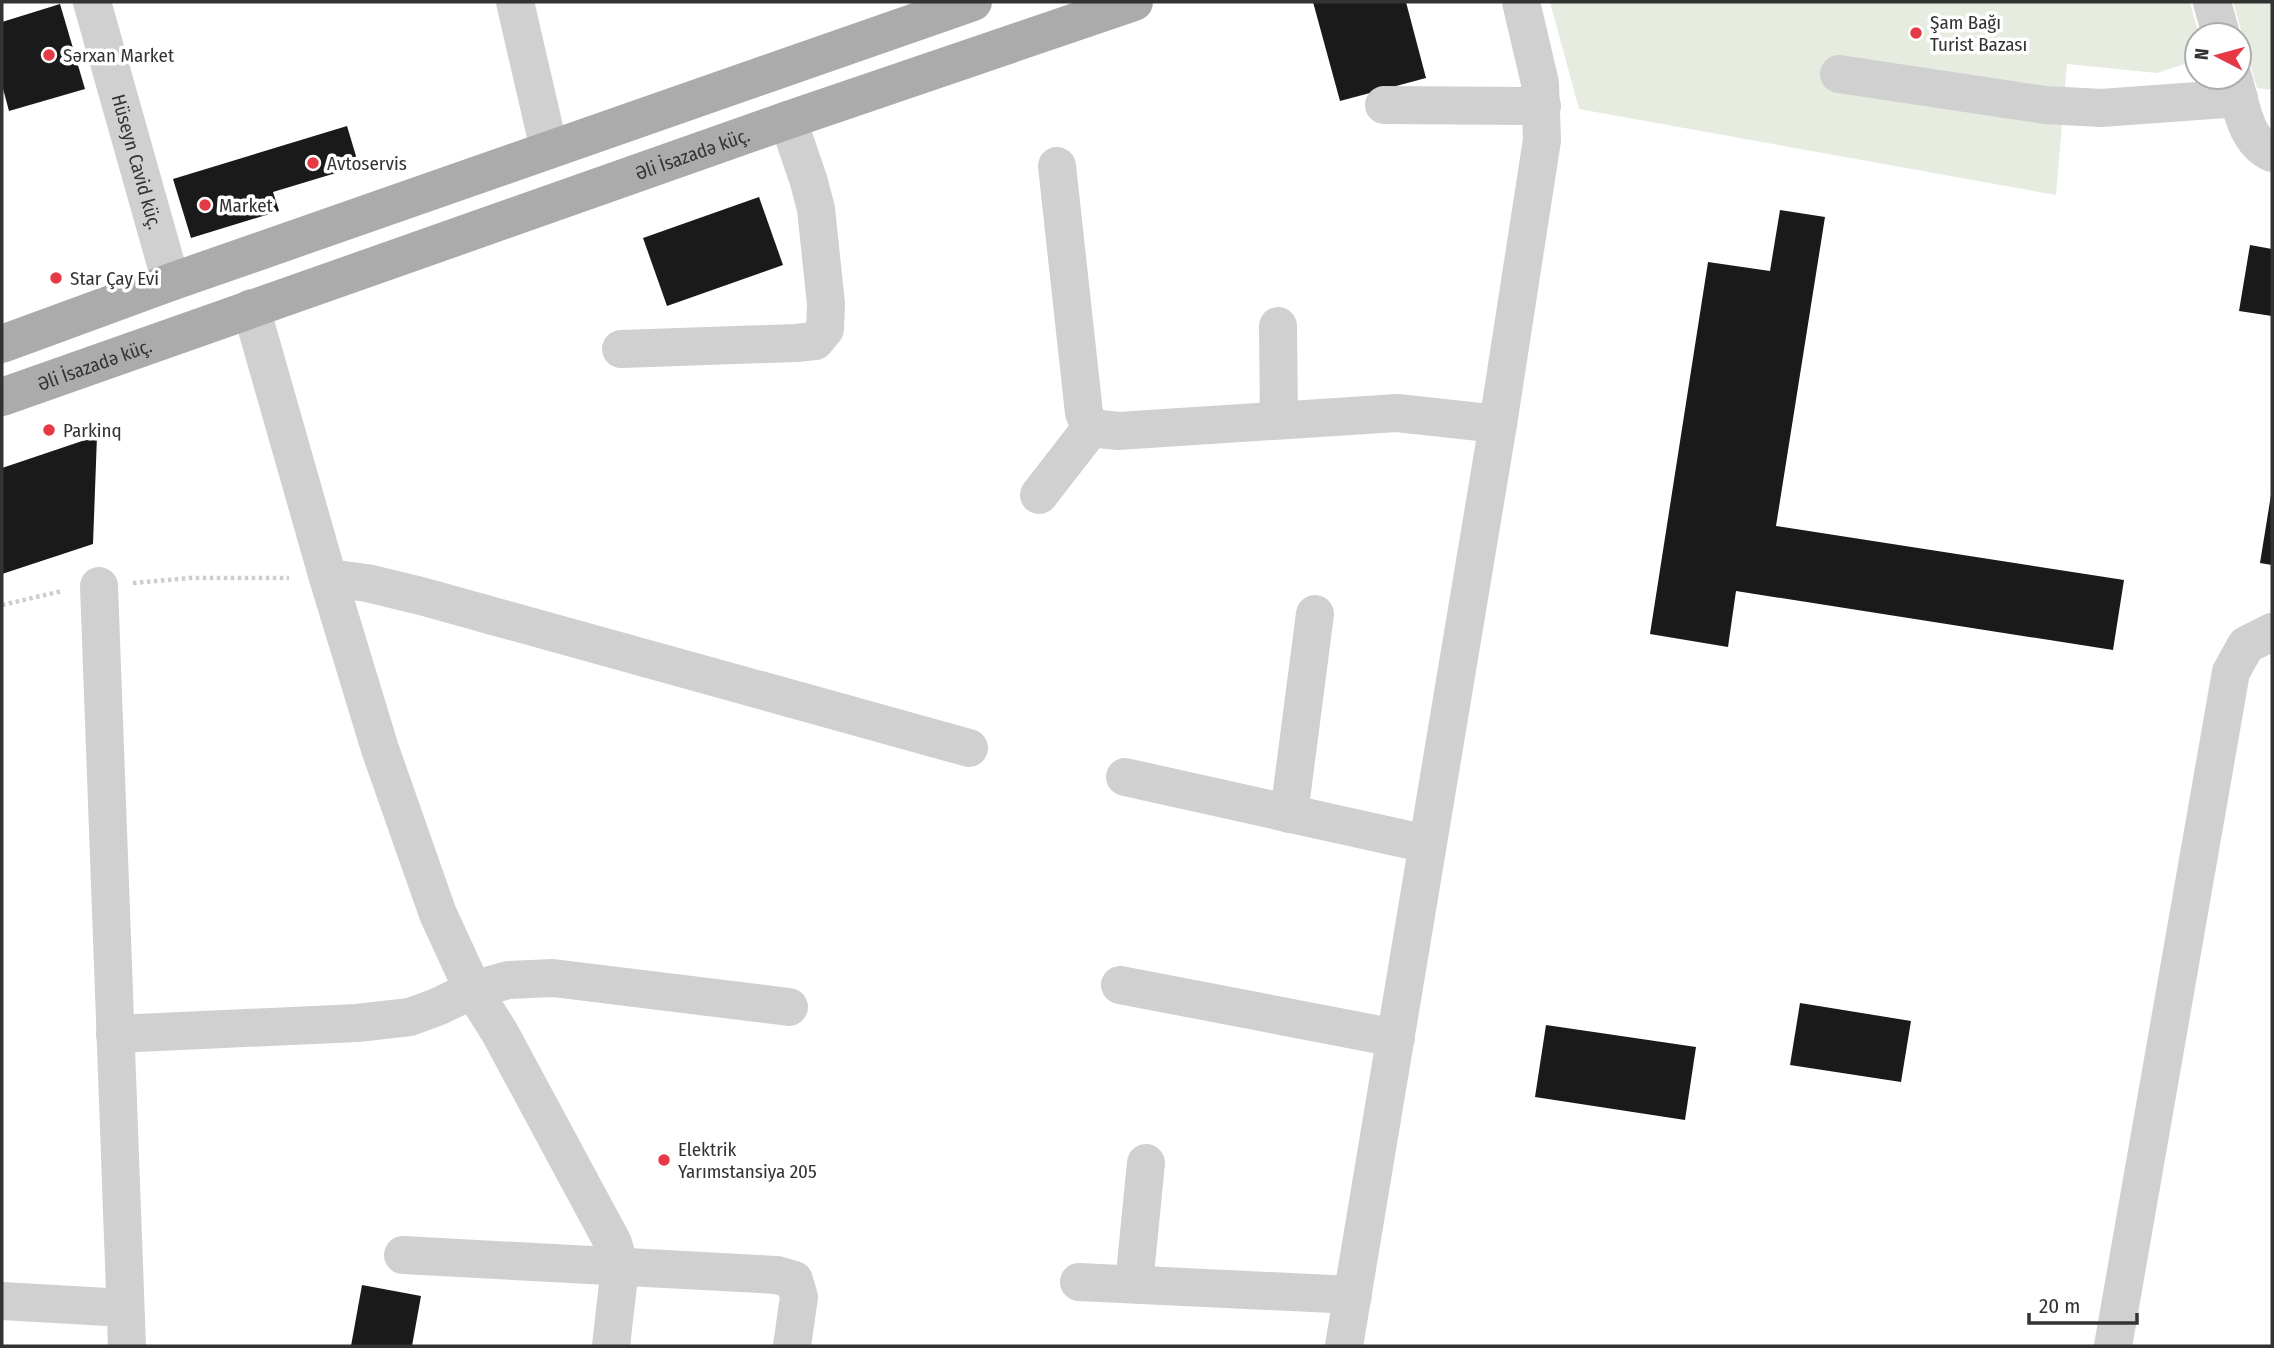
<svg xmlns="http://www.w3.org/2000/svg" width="2274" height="1348" font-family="'Fira Sans Condensed',sans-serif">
<rect width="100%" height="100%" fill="#fff"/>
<g fill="#e6ecdf">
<polygon points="1550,2 2190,2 2199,35 2197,35 2197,60 2157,73 2067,64 2056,195 1579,109"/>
<polygon points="2233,2 2272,2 2272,90 2257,88"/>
</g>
<g fill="#1a1a1a">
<polygon points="1313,2 1406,2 1426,78 1340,101"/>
<polygon points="60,4 85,89 9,111 2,85 2,22"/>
<polygon points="347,126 359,166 273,192 279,211 191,238 173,179"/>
<polygon points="759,197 783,265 667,306 643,238"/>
<polygon points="1780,210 1825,217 1776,526 2124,580 2113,650 1736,591 1728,647 1650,634 1708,262 1770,271"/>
<polygon points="2250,245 2272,249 2272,316 2239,311"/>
<polygon points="97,436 93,544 2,574 2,468"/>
<polygon points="2271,495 2272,495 2272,565 2260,563"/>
<polygon points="1800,1003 1911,1021 1901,1082 1790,1065"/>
<polygon points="1546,1025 1696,1047 1685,1120 1535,1097"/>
<polygon points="362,1285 421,1296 412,1346 351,1346"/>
</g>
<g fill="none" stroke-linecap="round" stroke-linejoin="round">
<g stroke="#cdcdcd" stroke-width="4.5" stroke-dasharray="3.5 3.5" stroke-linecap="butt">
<polyline points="133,583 190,578 289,578"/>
<polyline points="2,605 62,591"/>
</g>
<g stroke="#d0d0d0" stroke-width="38">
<path id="s1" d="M92 2 171 282"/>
<polyline points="515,2 549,149"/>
<polyline points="2212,2 2221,35"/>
<polyline points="1839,74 2045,105 2101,108 2239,98"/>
<path d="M2233 77C2241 103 2244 141 2272 153"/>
<polyline points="1384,105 1542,106"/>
<polyline points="1057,166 1084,413 1091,428 1118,431 1397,413 1498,424"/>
<polyline points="251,308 328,578 380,749 438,914 473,990 500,1033 613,1243 620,1267 611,1346"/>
<polyline points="1278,326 1279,420"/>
<polyline points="621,349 796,343 815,341 825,329 826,304 816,209 809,182 788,120"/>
<polyline points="1039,495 1091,428"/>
<polyline points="328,578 367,583 421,596 969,748"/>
<polyline points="99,586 127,1346"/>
<polyline points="1125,777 1427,844"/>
<polyline points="1289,814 1315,614"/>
<polyline points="1120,985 1396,1038"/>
<polyline points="115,1034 357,1023 410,1017 437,1007 473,990 508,980 553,978 789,1007"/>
<polyline points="403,1255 777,1275 794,1280 799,1297 792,1346"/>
<polyline points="1079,1282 1353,1295"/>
<polyline points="1134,1284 1146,1163"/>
<polyline points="2,1301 125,1308"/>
<polyline points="1344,1346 1498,424 1542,140 1540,83 1521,2"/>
<polyline points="2113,1346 2231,672 2246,645 2272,632"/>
</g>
<g stroke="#ababab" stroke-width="38">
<polyline points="2,344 171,282 973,2"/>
<path id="s2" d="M2 397 788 120 1134 2"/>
</g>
</g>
<g fill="#e63946" stroke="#fff" stroke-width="2.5">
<circle cx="1916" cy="33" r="7"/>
<circle cx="49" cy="55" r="7"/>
<circle cx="313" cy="163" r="7"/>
<circle cx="205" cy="205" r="7"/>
<circle cx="56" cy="278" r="7"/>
<circle cx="49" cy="430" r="7"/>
<circle cx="664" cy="1160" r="7"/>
</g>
<g text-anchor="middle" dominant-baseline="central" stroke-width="7" stroke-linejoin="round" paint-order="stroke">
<g font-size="19" fill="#333" stroke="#fff" text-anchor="start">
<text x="1930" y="22">Şam Bağı<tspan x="1930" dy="22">Turist Bazası</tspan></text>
<text x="63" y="55">Sərxan Market</text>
<text x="327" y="163">Avtoservis</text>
<text x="219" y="205">Market</text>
<text x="70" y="278">Star Çay Evi</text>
<text x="63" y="430">Parkinq</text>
<text x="678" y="1149">Elektrik<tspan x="678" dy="22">Yarımstansiya 205</tspan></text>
</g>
<g font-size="19" fill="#333" stroke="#fff">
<text stroke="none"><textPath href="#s2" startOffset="732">Əli İsazadə küç.</textPath></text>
<text stroke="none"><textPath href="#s1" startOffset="166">Hüseyn Cavid küç.</textPath></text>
<text stroke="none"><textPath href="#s2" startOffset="98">Əli İsazadə küç.</textPath></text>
</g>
</g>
<rect width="2274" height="1348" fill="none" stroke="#333333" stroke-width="7"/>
<g transform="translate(2218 56) rotate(276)"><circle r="33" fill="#ffffff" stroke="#adadad" stroke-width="2"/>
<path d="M0-5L12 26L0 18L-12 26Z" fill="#e63946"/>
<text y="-10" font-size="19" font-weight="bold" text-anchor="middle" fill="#333333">N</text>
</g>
<path d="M2029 1313v10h108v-10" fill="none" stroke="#333333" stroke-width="3.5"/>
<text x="2039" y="1313" font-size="21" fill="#333333" stroke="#ffffff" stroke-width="5" paint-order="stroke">20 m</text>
</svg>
